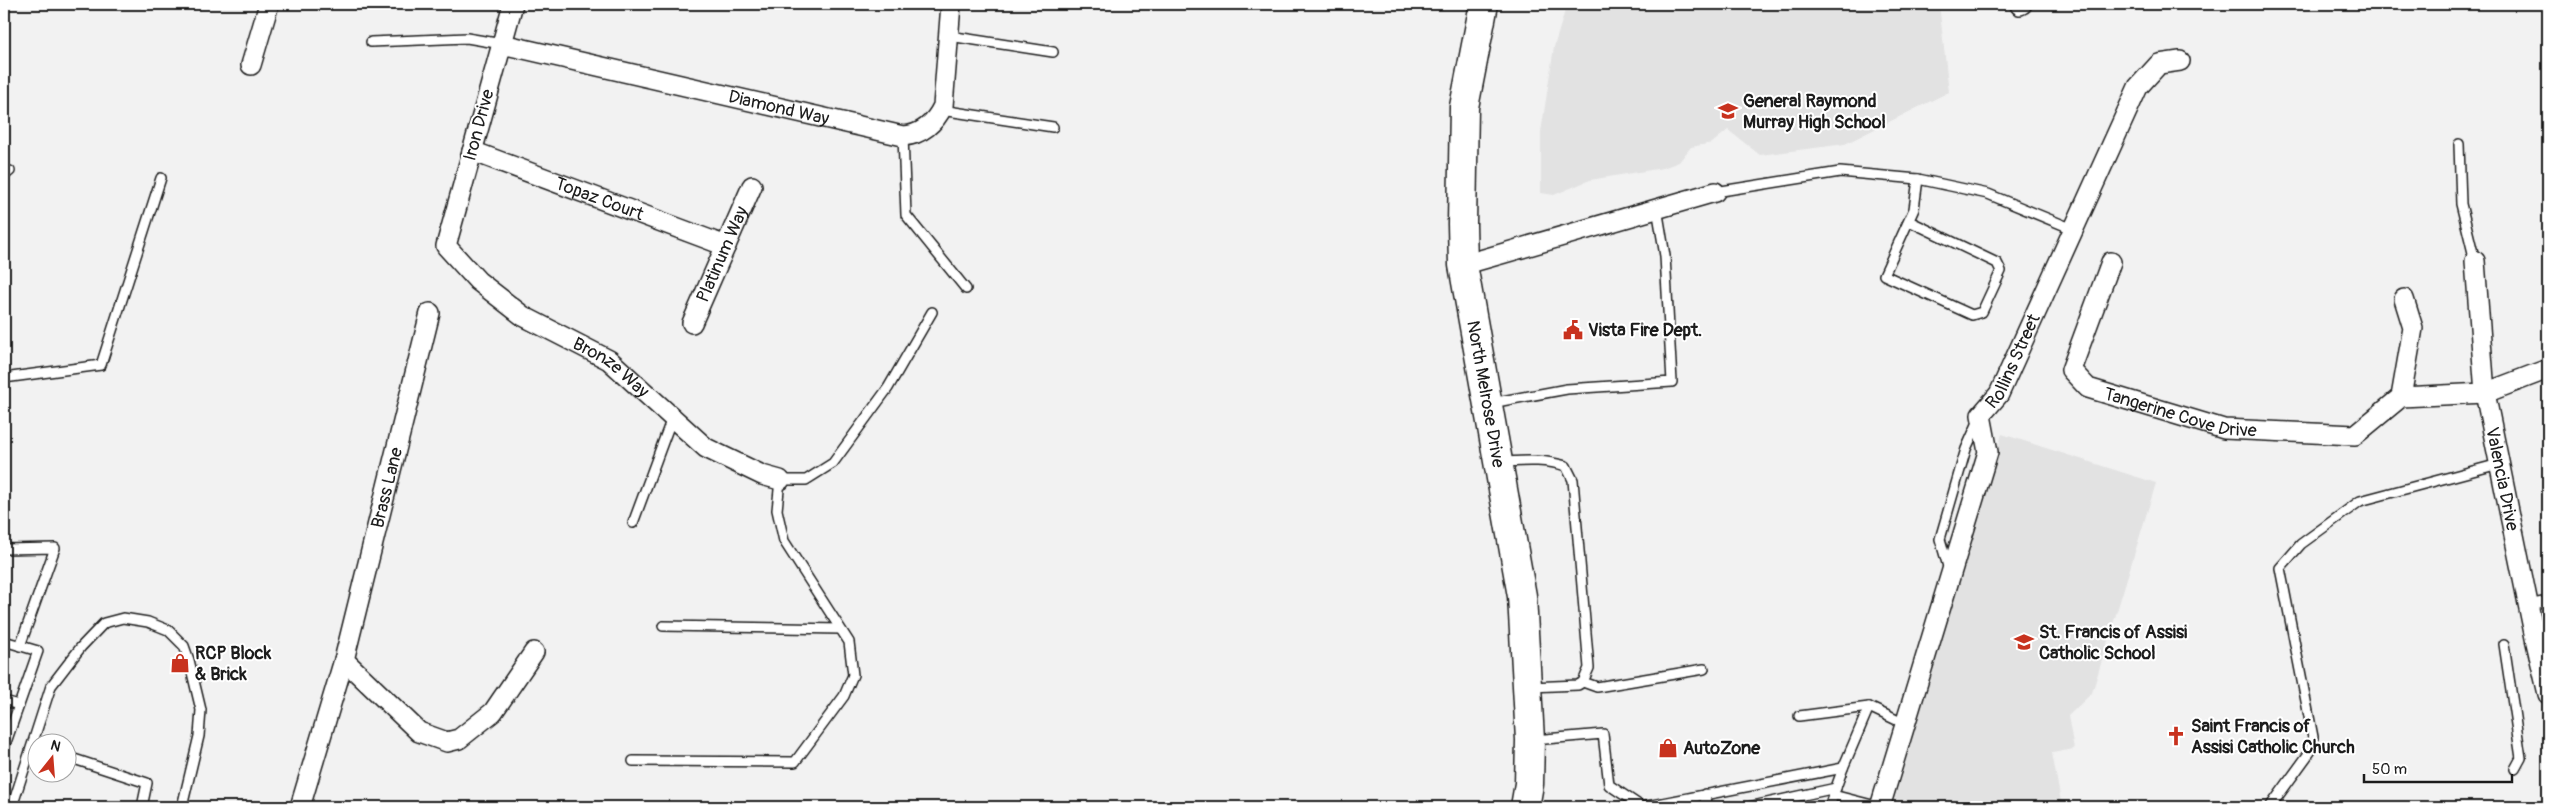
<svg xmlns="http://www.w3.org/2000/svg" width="2552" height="811" font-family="Pangolin,sans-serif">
<rect width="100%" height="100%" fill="#f2f2f2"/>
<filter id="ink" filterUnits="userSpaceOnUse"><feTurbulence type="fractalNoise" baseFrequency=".02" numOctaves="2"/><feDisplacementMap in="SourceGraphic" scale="10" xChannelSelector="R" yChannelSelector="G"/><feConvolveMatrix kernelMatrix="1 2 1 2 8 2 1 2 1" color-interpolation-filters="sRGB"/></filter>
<g filter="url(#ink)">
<g fill="#e2e2e2">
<polygon points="1567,4 1939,4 1949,92 1845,144 1760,155 1728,130 1712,143 1691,147 1679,162 1663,168 1590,180 1554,195 1541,193 1541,132 1554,47"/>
<polygon points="2002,434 2156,483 2092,693 2068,716 2074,749 2052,753 2062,807 1892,807"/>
</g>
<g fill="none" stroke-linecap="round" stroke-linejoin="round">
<defs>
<g id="lane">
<polyline points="949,36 1053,52"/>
<polyline points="371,42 467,38 502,44"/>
<polyline points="941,110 1053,127"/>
<polyline points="903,136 906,215 966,289"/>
<polyline points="2459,144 2461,204 2475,261"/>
<polyline points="4,176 10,171"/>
<polyline points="1715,192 1840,172 1918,179 1988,194 2073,229"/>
<polyline points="1909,221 1997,263 2001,271 1982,312 1972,315 1884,275 1914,209 1918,179"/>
<polyline points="4,378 101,365 161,178"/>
<polyline points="1491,403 1567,389 1672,382 1665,256 1657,208"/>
<path d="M1501 462C1524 461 1544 459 1566 466L1573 480 1589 668 1583 682 1578 685 1530 687"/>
<polyline points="633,523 672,418"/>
<polyline points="4,549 55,548 20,646"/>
<polyline points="1949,570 1940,539 1966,449 1979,420"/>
<polyline points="2528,605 2548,601"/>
<polyline points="663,626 840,629"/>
<polyline points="4,641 38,651 4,748"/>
<polyline points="2504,644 2521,758 2515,769"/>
<polyline points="1583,682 1597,687 1704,669"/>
<polyline points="4,701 19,705"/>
<polyline points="1799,716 1869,707"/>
<polyline points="1534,740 1603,734 1609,785 1642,807"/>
<polyline points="68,757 147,783 142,807"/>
<polyline points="633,761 795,762 844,696 853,675 849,642 784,541 777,510 780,480 806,480 833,463 888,388 932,312"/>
<polyline points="1705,794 1706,807"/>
<polyline points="1833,795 1880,807"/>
<polyline points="12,807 51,686 81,647 104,623 123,618 148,622 168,630 184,646 189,660 201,710 199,736 182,807"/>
<polyline points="1642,807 1843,768 1869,707 1905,724"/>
<polyline points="1748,807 1836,788"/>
<polyline points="1829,807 1843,768"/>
<polyline points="2270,807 2310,752 2313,737 2280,568 2301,544 2360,501 2499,464"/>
</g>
<g id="street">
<path id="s1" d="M513 4 446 246 478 281 523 316 609 360 706 448 762 475 780 480"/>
<polyline points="2020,5 2022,4"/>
<path id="s2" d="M502 44 903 136C921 135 935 123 943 106L951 4"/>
<polyline points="251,65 269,4"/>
<path id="s3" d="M472 151 726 246"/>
<path id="s4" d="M2475 261 2485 393 2535 638 2548 694"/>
<path id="s5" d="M2111 262 2071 370 2088 388 2224 429 2355 435 2401 397 2485 393 2548 369"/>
<polyline points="1463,265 1715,192"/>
<path id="s6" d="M692 323 752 186"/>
<polyline points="2401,397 2413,328 2404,299"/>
<polyline points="344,660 419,732 447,742 459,739 493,712 534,652"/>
<path id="s7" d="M300 807 344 660 430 313"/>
<path id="s8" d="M1880 807 1988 452 1981 415 1999 394 2138 87 2159 64 2180 61"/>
</g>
<g id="primary">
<path id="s9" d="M1484 4 1464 107 1462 224 1463 265 1522 596 1530 740 1529 784 1525 807"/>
</g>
</defs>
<use href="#lane" stroke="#1c1c1c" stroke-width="12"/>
<use href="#street" stroke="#1c1c1c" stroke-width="22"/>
<use href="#primary" stroke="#1c1c1c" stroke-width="31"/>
<use href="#lane" stroke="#fff" stroke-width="9"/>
<use href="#street" stroke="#fff" stroke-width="19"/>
<use href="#primary" stroke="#fff" stroke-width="28"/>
</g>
</g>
<defs>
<symbol id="school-bare" viewBox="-9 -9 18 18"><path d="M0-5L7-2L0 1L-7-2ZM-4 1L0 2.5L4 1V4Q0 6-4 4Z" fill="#c8321e" stroke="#fff" stroke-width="2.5" paint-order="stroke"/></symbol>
<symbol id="civic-bare" viewBox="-9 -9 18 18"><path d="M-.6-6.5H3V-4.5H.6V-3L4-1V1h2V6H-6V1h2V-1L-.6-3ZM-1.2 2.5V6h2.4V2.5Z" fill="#c8321e" stroke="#fff" stroke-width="2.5" paint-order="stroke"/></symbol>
<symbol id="shop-bare" viewBox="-9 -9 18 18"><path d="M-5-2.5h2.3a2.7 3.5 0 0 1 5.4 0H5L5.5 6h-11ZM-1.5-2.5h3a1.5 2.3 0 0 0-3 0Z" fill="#c8321e" stroke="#fff" stroke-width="2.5" paint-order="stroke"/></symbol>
<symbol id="church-bare" viewBox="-9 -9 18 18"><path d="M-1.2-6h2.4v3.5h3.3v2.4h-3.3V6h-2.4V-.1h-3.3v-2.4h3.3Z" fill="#c8321e" stroke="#fff" stroke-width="2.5" paint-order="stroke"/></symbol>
</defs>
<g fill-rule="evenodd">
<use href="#school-bare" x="1714" y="97" width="28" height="28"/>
<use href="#civic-bare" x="1559" y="316" width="28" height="28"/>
<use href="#school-bare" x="2010" y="628" width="28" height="28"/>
<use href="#shop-bare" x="166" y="649" width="28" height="28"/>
<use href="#church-bare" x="2162" y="722" width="28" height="28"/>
<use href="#shop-bare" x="1654" y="734" width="28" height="28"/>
</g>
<g text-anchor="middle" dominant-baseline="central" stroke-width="4" stroke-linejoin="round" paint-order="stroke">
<g font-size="18" font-weight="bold" fill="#1c1c1c" stroke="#fff" text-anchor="start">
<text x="1743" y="101">General Raymond<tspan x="1743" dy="21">Murray High School</tspan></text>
<text x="1588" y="330">Vista Fire Dept.</text>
<text x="2039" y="632">St. Francis of Assisi<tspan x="2039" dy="21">Catholic School</tspan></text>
<text x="195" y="653">RCP Block<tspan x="195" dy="21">&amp; Brick</tspan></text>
<text x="2191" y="726">Saint Francis of<tspan x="2191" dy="21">Assisi Catholic Church</tspan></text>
<text x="1683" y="748">AutoZone</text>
</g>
<g font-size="18" fill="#1c1c1c" stroke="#fff">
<text stroke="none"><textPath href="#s2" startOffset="284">Diamond Way</textPath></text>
<text transform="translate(479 125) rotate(-75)">Iron Drive</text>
<text stroke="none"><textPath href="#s3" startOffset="136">Topaz Court</textPath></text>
<text stroke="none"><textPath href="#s6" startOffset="75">Platinum Way</textPath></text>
<text stroke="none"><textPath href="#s8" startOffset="472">Rollins Street</textPath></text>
<text stroke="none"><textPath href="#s1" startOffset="458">Bronze Way</textPath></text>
<text stroke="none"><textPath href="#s9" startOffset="394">North Melrose Drive</textPath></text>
<text stroke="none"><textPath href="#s5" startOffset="236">Tangerine Cove Drive</textPath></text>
<text stroke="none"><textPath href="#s4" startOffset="220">Valencia Drive</textPath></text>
<text stroke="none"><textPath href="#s7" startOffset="331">Brass Lane</textPath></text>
</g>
</g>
<rect width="2552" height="811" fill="none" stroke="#fff" stroke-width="20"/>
<rect x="10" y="10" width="2532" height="791" fill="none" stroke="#1c1c1c" stroke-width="2" filter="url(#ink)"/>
<g transform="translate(52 758) rotate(17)"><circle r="24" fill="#ffffff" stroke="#a4a4a4"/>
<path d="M0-4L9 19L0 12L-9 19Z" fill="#c8321e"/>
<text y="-8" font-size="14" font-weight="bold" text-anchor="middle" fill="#1c1c1c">N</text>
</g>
<path d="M2364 774v8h148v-8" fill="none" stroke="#1c1c1c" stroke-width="2.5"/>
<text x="2372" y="774" font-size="15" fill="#1c1c1c" stroke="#ffffff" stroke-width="4" paint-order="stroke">50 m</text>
</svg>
